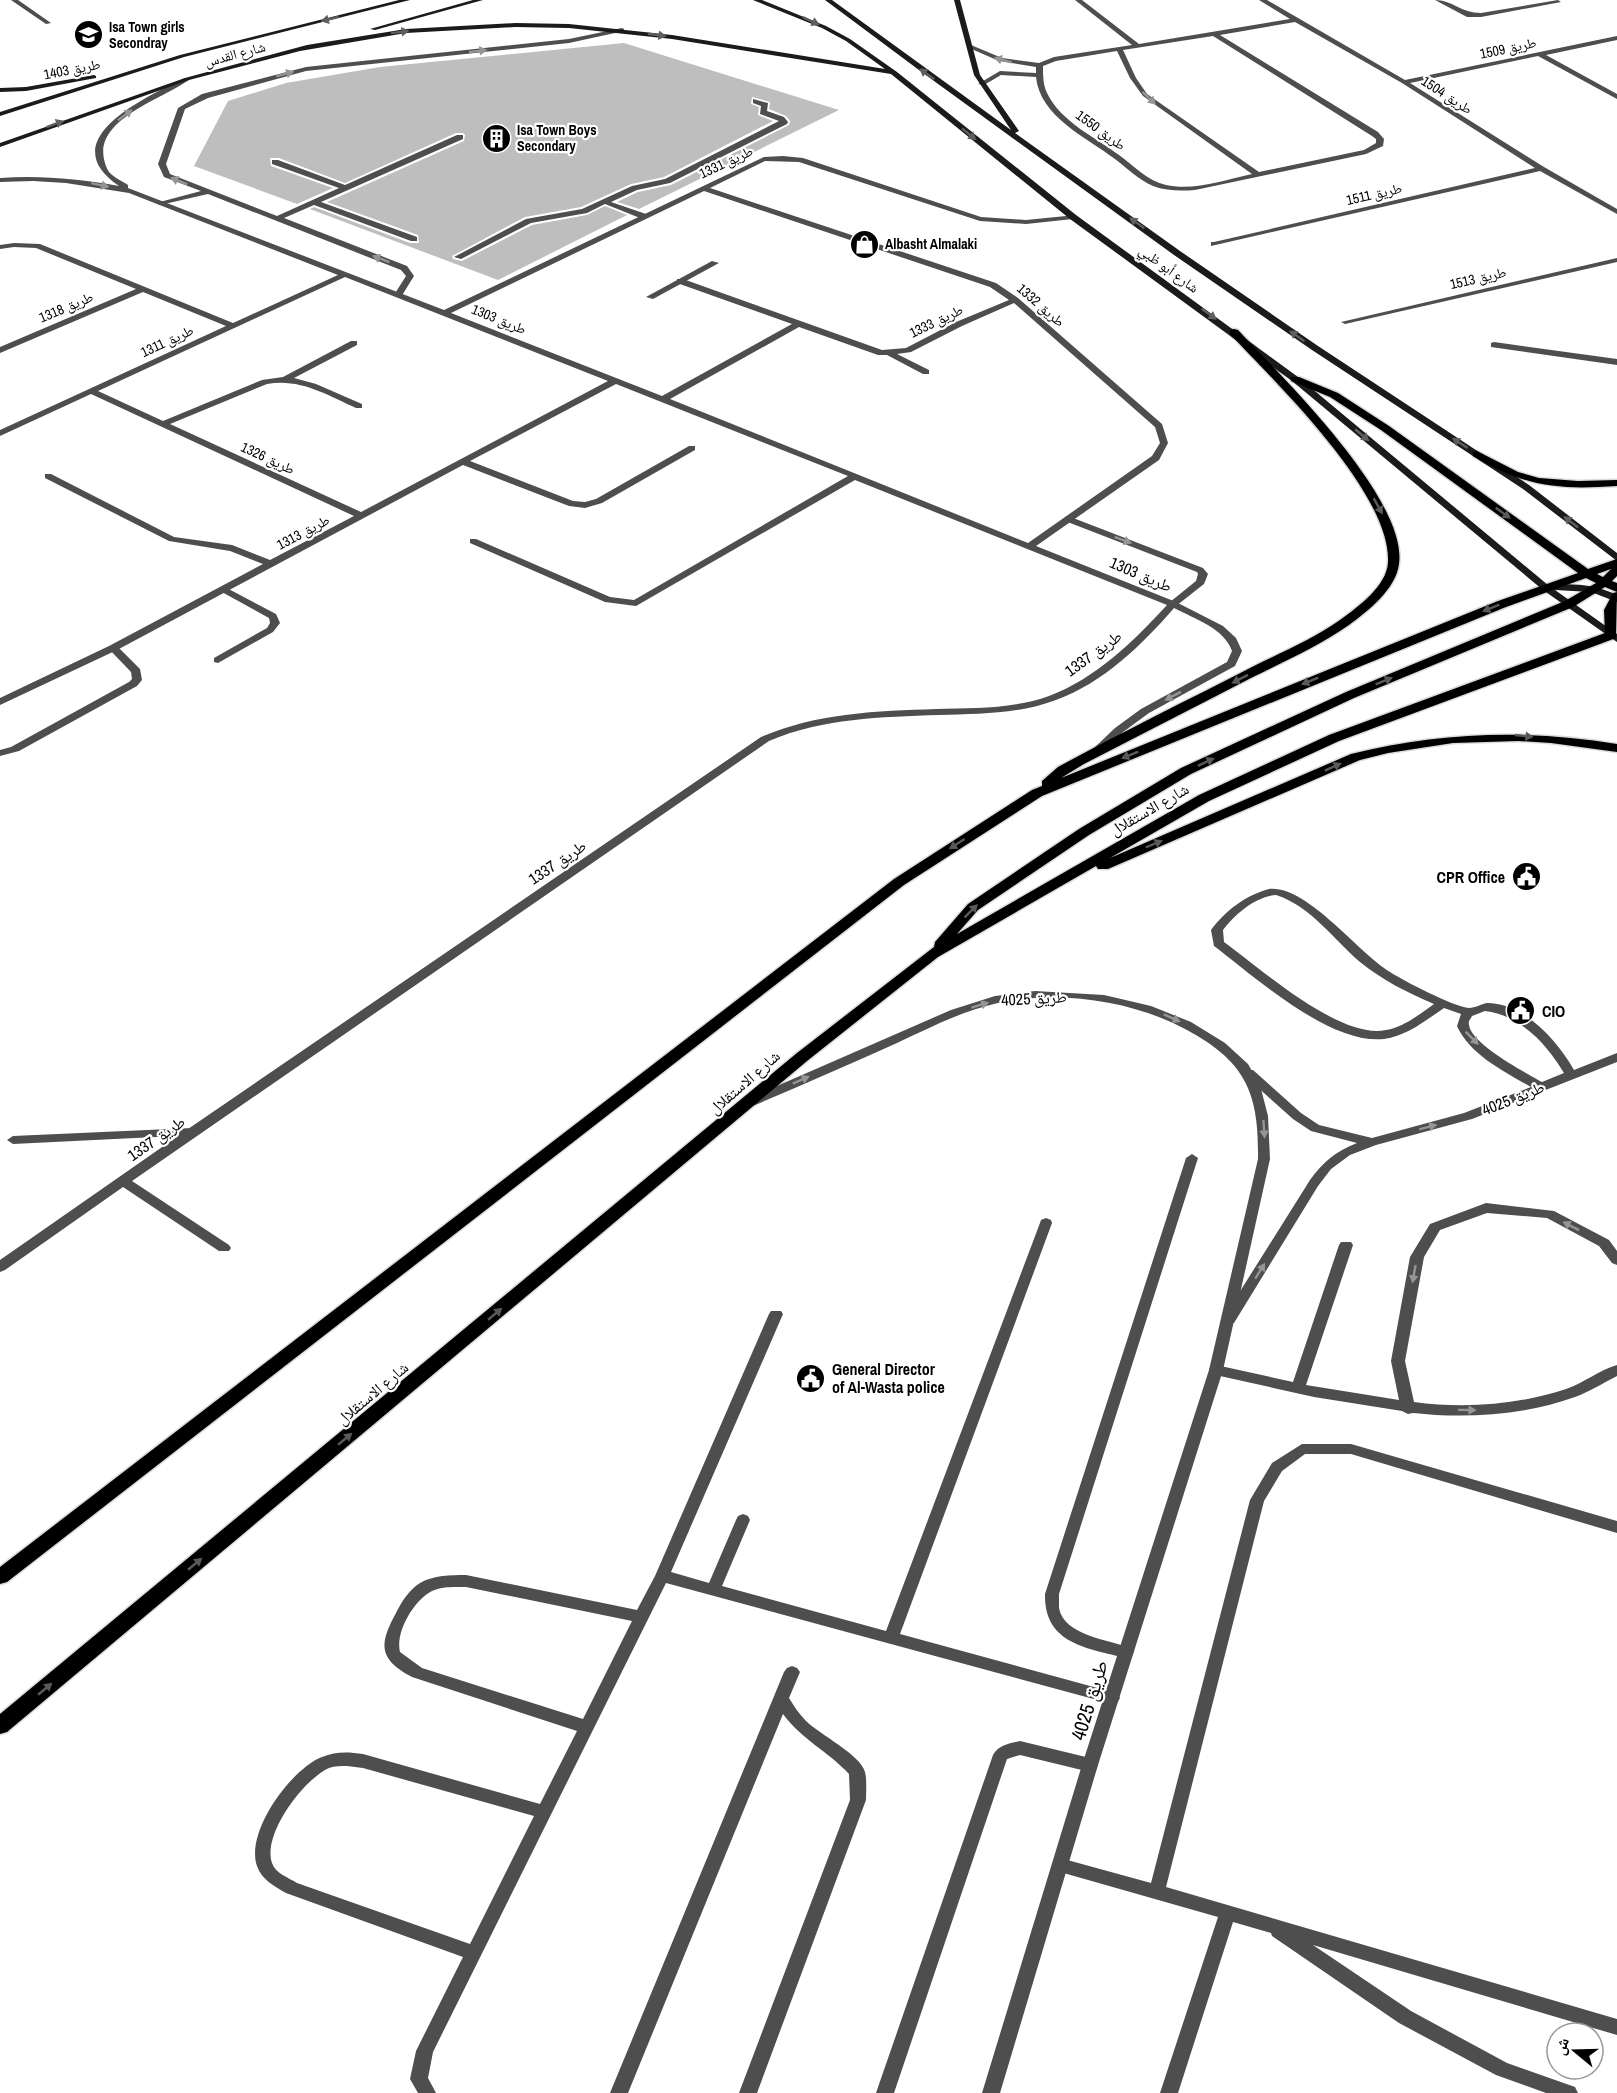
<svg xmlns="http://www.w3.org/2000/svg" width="1617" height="2093" font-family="'Archivo Narrow','Noto Naskh Arabic',sans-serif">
<rect width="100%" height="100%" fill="#fff"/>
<polygon fill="#bebebe" points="624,43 839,110 639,209 617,202 638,192 671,185 789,125 790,121 786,116 769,109 770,102 752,97 751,104 759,107 758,115 773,121 664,177 631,184 581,207 525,217 452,256 453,259 462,261 532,225 587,215 605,206 627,215 498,280 310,209 314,207 410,243 419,243 418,235 327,202 464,141 465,135 463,133 456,133 345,183 279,158 270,158 271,166 333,188 297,204 194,166 228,101 286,83 380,67"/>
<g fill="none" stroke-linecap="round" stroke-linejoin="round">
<defs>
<g id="primary">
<path d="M1234 329 1238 330C1281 376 1408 499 1399 564 1396 589 1368 611 1349 625 1319 646 1285 661 1253 677 1197 706 1140 735 1084 764L1061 778 1498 601 1578 573 1381 430 1330 397 1291 381V377H1299L1338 393 1389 426 1588 569 1617 559V576L1612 581 1617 583V592L1605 587 1573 607 1354 698 1191 774 1089 835 978 910 957 934 1199 795 1329 735 1605 633 1604 610 1613 593 1617 592 1616 638 1339 741 1209 801 1110 858 1351 754C1440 732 1527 729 1617 744V752L1551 743 1518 741 1453 743 1388 753 1360 760 1108 869H1098L1096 866 938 957 807 1061 7 1732 0 1734V1714L797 1053 934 947 935 942 968 904 1079 829 1181 768 1346 692 1565 601 1596 583 1586 578 1506 607 1042 796 904 885 7 1582 0 1584V1567L894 879 1032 790 1042 786V781L1058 767C1122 732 1188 700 1252 667 1282 652 1313 639 1340 620 1358 607 1387 586 1388 562 1391 493 1276 383 1230 334V330ZM1611 569 1603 577 1597 574Z"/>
<path d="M1477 451 1518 472 1539 478 1578 481 1617 480V486C1558 490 1525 487 1473 456V452Z"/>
</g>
</defs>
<use href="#primary" stroke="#dbdbdb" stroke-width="3"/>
<g fill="#4e4e4e" fill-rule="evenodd">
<polygon points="11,0 18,0 51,23 46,24"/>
<polygon points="622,28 624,29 624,31 569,43 306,71 208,98 185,109 166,164 170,174 277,216 339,188 272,164 272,160 278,160 345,185 457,135 463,135 463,139 321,202 417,237 417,241 411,241 314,205 284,218 407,266 414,276 401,297 394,295 406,276 401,270 208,194 160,205 156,203 201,191 164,177 158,164 178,108 202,94 306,67 569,39"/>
<polygon points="753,99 768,103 767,111 784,117 788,122 787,124 670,183 637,190 611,202 646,214 646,218 640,218 605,204 587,213 531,223 461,259 454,257 526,219 582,209 632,186 665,179 779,121 760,114 761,106 753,103"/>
<polygon points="712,261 719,263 653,299 646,297"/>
<polygon points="1068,516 1203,568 1208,574 1204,584 1176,606 1170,606 1170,602 1196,581 1198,574 1197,572 1065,521 1065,517"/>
<polygon points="223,586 276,614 280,623 273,632 218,663 214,662 214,658 267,628 270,623 269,618 220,591 218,589"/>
<polygon points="113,645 117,646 140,669 142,680 137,686 19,751 0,756 0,750 11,747 129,682 132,679 131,672 108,648"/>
<path d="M1269 889C1307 885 1357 952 1390 972 1404 981 1454 1007 1469 1008 1475 1008 1481 1004 1487 1003 1524 1003 1557 1040 1574 1070L1617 1053V1062L1472 1119 1376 1145 1350 1155 1331 1169 1318 1186 1234 1323H1224L1222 1320 1310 1180C1323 1162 1336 1151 1357 1143L1311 1131 1293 1119 1245 1076 1243 1073 1245 1070H1253L1301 1113 1319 1125 1372 1138 1464 1113 1531 1087C1505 1072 1470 1055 1457 1026L1461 1014 1444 1008C1426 1020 1407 1036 1384 1039 1330 1045 1255 977 1214 946L1211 930C1225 911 1246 895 1269 889ZM1276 895C1311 906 1334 940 1360 962 1382 980 1408 993 1434 1004 1420 1014 1404 1027 1386 1030 1340 1040 1260 968 1224 942L1223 930C1234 915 1256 896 1276 895ZM1485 1011C1520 1015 1547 1044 1564 1073L1542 1082C1526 1073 1471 1044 1469 1025 1468 1021 1470 1020 1472 1016Z"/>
<polygon points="192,1128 198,1132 196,1135 13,1144 7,1140 13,1136"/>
<path d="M1192 1154 1198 1158 1059 1594C1059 1599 1059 1604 1059 1608 1064 1636 1110 1640 1131 1648L1134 1652 1131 1656 1126 1658C1087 1648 1044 1644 1045 1594L1186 1158Z"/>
<path d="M1486 1203 1554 1211 1609 1240 1617 1251V1265L1612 1263 1599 1246 1547 1218 1487 1213 1440 1230 1424 1257 1405 1361 1414 1402C1464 1409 1518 1405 1566 1389 1584 1383 1599 1370 1617 1365V1376C1603 1383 1589 1392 1575 1397 1525 1415 1466 1419 1413 1413L1408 1414 1402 1411 1314 1397 1211 1374 1209 1370 1211 1366 1216 1365 1293 1382 1339 1245 1341 1242H1351L1353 1245 1306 1385 1399 1400 1391 1361 1410 1257 1430 1224Z"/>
<path d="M1046 1218 1051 1220 1052 1223 900 1634 1112 1692 1117 1693 1120 1698 1117 1703 1112 1704 666 1583 433 2052 428 2078 436 2093H418L410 2079 416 2051 463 1957 286 1893C274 1886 262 1880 257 1866 245 1832 291 1769 322 1757 336 1751 349 1752 363 1754L540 1804 577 1731 412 1677C378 1659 379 1644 396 1613 402 1601 409 1590 420 1583 434 1575 450 1575 466 1575L637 1610 655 1576 769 1314 771 1311H781L783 1314 671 1572 709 1583 736 1520 738 1516 743 1514 748 1516 750 1520 722 1586 886 1631 1040 1223 1041 1220ZM466 1587 632 1621 583 1719 422 1668 400 1652C395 1632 414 1600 432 1591 442 1586 455 1587 466 1587ZM347 1766 363 1768 534 1816 470 1944 297 1883C289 1878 275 1873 272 1863 262 1834 304 1779 329 1768 335 1766 341 1766 347 1766Z"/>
<polygon points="1302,1444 1351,1444 1617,1521 1617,1533 1351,1454 1305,1454 1282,1471 1264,1501 1166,1887 1617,2019 1617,2035 1313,1945 1411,2011 1507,2063 1575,2087 1578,2093 1546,2093 1496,2075 1399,2023 1272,1936 1271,1933 1233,1922 1178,2093 1160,2093 1218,1917 1060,1872 1054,1870 1052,1865 1054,1860 1060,1858 1151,1883 1250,1500 1272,1463"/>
<path d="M792 1666 797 1668 800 1672 789 1698C794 1706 799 1714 806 1721 819 1734 861 1755 865 1772 867 1780 866 1791 866 1800L757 2093H739L850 1800 849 1774C828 1751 802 1740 783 1714L628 2093H610L784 1672 787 1668Z"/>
<path d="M1020 1741 1090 1758 1096 1760 1098 1765 1096 1770 1090 1772 1020 1755 1007 1759 894 2093H876L993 1755C998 1745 1010 1743 1020 1741Z"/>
</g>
<g fill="#4e4e4e" fill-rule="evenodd">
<path d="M1075 0H1082L1139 44 1290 19 1259 0H1267L1405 80 1617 36V40L1546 55 1617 94V99L1538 56 1410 83 1544 167 1617 209V214L1540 171 1211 246V242H1214L1535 168 1402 83 1295 22 1220 35 1378 132 1384 139 1383 146 1366 154 1195 190C1181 191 1166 191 1153 186 1139 180 1127 168 1115 159 1086 137 1040 117 1036 77L1001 75 984 85 978 84 1000 71 1036 73V67L999 61 967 47V45H971L1002 58 1039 63 1054 57 1132 45ZM1213 36 1372 136 1376 139V143L1364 150 1259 172 1147 94 1136 78 1123 50ZM1117 51 1130 78 1143 96 1252 174C1224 180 1194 191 1166 185 1148 181 1134 166 1119 155 1095 137 1061 122 1047 93 1043 84 1043 76 1043 66L1056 61Z"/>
<path d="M1435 0C1452 0 1461 13 1481 13L1558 0 1561 2 1481 17H1467Z"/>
<path d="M185 78 190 79C166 98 95 118 104 159 105 163 106 168 109 172 113 177 122 181 128 185V188L444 310 764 157 783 156 803 158 981 217 1026 220 1076 215 1077 217 1073 219 1026 224 980 221 799 162 765 161 710 188 996 283 1018 298 1162 424 1168 443 1159 460 1036 546 1176 602 1223 626 1236 638 1242 651 1235 666 1149 713 1123 732 1101 753H1093L1092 751 1093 749 1115 728 1141 709 1227 662 1232 651C1224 628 1195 619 1174 608 1142 645 1103 683 1056 700 1019 714 978 714 939 715 881 717 823 718 769 741L132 1181 229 1245 231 1248 229 1251H219L123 1187 5 1270 0 1272V1260L188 1129 761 737C817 713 876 711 936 709 973 708 1013 709 1049 696 1095 679 1134 641 1167 605L855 480 636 606 605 602 470 543V539H476L610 597 634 600 848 476 616 384 470 461 573 501 585 502 596 499 689 446H695V450L602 503 585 508 569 506 463 465 117 650 0 705V698L109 646 263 564 230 551 169 541 45 478V474H51L174 537 232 545 270 560 354 516 91 394 0 436V430L226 326 143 292 0 353V347L136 289 36 248 14 247 0 249V245L14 243 40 244 233 323 338 275 129 193 66 183 33 181 0 182V178C40 175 80 179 119 186 51 140 146 97 185 78ZM704 191 990 287 1009 300 956 322 906 348 882 350 683 279H677V283L792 324 662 396 451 313ZM345 277 608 381 361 512 170 424 267 384C300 378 327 395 356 408H362V404L316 384 294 378 357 345V341H351L283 377 262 380 163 421 98 391ZM1014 303 1155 427 1160 443 1152 456 1028 543 670 399 799 327 878 355H887L923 374H929V370L897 354 911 352 962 326Z"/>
<polygon points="1617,258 1617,262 1345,324 1341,322"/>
<polygon points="1494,342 1617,359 1617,365 1491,347 1491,343"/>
<path d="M1035 991 1104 995 1151 1006 1191 1022 1225 1043 1248 1064 1260 1085 1268 1116 1270 1159 1223 1370 1098 1765 1000 2093H982L1082 1765 1209 1370 1258 1159C1259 1093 1246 1062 1187 1030 1132 1000 1059 990 998 1003 962 1011 929 1028 897 1043 850 1064 803 1085 755 1105L751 1106 745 1102 747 1099 951 1010 995 996Z"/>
</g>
<g fill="#1b1b1b" fill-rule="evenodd">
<polygon points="399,0 410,0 184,57 0,116 0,112 180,55"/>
<polygon points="473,0 483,0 375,30 370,29"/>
<path d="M753 0H762L826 26 850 39 897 72 1076 215 1298 377 1548 585C1572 583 1595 584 1617 595V602L1591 592 1555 590 1617 634V642L1543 590 1292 381 1070 219 891 74 672 39 569 28 515 27 406 33 300 51 189 80 0 147V143L185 78 307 45 406 29 515 23 569 24 672 35 885 69 846 41 822 28Z"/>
<polygon points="825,0 832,0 1011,130 974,75 954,0 960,0 980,75 1019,131 1015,133 1180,251 1318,346 1529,485 1617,553 1617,561 1523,489 1312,350 1174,255 923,73"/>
<polygon points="94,75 96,76 96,78 26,91 0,92 0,88 26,87"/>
</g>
<use href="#primary" fill="#000" fill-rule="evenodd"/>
</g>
<defs><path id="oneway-solid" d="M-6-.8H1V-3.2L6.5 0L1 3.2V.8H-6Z" transform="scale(1.5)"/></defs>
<g fill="#5f5f5f">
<use href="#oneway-solid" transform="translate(330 19) rotate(166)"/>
<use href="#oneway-solid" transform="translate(811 21) rotate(25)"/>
<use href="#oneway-solid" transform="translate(400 32) rotate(-7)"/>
<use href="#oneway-solid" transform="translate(657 35) rotate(8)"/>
<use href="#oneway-solid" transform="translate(927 74) rotate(-144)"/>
<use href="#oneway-solid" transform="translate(55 124) rotate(-20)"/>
<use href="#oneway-solid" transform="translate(969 134) rotate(39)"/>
<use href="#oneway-solid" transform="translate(1137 223) rotate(-144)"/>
<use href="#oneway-solid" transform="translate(1209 314) rotate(36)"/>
<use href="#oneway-solid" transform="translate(1297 336) rotate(-145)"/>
<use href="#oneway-solid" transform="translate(1362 435) rotate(40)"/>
<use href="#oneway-solid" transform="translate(1460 443) rotate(-147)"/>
<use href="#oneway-solid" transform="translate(1571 522) rotate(-142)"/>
</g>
<g fill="#959595">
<use href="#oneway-solid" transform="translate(478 51) rotate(-6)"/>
<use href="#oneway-solid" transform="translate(1003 60) rotate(-165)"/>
<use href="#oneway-solid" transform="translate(285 74) rotate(-15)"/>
<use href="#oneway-solid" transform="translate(1149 98) rotate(43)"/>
<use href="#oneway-solid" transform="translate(125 115) rotate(-37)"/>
<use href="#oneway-solid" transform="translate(179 181) rotate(-158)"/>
<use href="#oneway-solid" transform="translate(100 185) rotate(12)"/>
<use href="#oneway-solid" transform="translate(381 259) rotate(-159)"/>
<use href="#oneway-solid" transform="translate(1123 540) rotate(21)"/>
<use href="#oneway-solid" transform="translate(1173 696) rotate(153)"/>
<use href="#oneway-solid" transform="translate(980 1005) rotate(-17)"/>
<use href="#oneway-solid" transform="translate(1172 1018) rotate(24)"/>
<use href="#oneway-solid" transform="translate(1472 1038) rotate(45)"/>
<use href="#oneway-solid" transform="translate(801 1080) rotate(-24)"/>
<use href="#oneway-solid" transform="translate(1428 1127) rotate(-15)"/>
<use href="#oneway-solid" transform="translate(1264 1129) rotate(86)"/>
<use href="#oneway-solid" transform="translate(1571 1226) rotate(-153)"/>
<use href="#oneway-solid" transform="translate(1260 1271) rotate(-58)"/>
<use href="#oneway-solid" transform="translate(1414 1274) rotate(100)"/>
<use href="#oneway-solid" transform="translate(1467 1410) rotate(1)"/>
</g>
<g fill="#595959">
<use href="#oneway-solid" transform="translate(1378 506) rotate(61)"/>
<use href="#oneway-solid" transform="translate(1503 513) rotate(36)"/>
<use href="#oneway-solid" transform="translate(1491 608) rotate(158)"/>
<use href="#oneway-solid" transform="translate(1240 679) rotate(153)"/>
<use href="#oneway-solid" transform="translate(1310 681) rotate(158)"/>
<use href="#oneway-solid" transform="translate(1384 681) rotate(-22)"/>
<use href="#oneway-solid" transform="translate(1524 736) rotate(6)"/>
<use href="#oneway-solid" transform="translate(1130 755) rotate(158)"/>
<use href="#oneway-solid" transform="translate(1206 762) rotate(-25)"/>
<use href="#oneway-solid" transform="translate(1333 767) rotate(-24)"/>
<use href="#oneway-solid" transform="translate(957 844) rotate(147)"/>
<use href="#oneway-solid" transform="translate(1154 844) rotate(-23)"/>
<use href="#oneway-solid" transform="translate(971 911) rotate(-45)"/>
<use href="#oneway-solid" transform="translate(495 1314) rotate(-40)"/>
<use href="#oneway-solid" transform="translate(345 1439) rotate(-40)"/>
<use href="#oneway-solid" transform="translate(195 1564) rotate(-40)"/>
<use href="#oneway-solid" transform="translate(45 1689) rotate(-40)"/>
</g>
<defs>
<symbol id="school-disc" viewBox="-11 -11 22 22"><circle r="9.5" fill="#000" stroke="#fff"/><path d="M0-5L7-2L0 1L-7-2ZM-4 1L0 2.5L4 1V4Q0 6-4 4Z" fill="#fff"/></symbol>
<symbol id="building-disc" viewBox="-11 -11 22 22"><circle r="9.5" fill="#000" stroke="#fff"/><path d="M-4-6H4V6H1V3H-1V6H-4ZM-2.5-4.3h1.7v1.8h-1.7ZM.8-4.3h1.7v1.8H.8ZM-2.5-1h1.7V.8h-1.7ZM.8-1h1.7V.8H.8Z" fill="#fff"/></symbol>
<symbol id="shop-disc" viewBox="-11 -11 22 22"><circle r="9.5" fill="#000" stroke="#fff"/><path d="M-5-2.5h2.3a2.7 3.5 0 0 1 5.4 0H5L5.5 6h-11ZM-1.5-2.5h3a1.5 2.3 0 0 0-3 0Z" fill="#fff"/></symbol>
<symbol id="civic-disc" viewBox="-11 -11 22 22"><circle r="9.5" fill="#000" stroke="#fff"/><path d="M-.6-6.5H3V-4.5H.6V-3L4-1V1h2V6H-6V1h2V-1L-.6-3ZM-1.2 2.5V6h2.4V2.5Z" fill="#fff"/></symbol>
</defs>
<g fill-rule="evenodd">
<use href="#school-disc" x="72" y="18" width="33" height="33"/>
<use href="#building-disc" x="480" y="122" width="33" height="33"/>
<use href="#shop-disc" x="848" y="228" width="33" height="33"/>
<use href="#civic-disc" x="1510" y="860" width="33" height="33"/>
<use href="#civic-disc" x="1504" y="994" width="33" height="33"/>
<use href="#civic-disc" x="794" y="1362" width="33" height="33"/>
</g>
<g text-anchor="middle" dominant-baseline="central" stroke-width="4.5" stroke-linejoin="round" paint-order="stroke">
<g font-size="14" font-weight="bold" fill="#000" stroke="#fff" text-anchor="start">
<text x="109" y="27">Isa Town girls<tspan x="109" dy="16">Secondray</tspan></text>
<text x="517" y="130">Isa Town Boys<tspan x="517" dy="16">Secondary</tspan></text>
<text x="885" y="244">Albasht Almalaki</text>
</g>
<g font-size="14" fill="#000" stroke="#fff">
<text transform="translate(1508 48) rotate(-12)">طريق 1509</text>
<text transform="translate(235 54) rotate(-15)">شارع القدس</text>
<text transform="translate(72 69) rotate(-11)">طريق 1403</text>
<text transform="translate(1447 95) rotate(33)">طريق 1504</text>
<text transform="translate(1101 130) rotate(36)">طريق 1550</text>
<text transform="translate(726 162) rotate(-25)">طريق 1331</text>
<text transform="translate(1374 194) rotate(-13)">طريق 1511</text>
<text transform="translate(1169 269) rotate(36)">شارع أبو ظبي</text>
<text transform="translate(1478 278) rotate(-13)">طريق 1513</text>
<text transform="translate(1041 305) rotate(41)">طريق 1332</text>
<text transform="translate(66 307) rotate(-23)">طريق 1318</text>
<text transform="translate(499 319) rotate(22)">طريق 1303</text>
<text transform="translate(936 321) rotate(-26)">طريق 1333</text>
<text transform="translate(167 341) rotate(-25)">طريق 1311</text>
<text transform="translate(268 458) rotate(25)">طريق 1326</text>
<text transform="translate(303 532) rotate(-28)">طريق 1313</text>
</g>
<g font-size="16" fill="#000" stroke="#fff">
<text transform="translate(1141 574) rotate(23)">طريق 1303</text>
<text transform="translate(1093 653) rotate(-36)">طريق 1337</text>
<text transform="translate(1149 809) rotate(-30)">شارع الاستقلال</text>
<text transform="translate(557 862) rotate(-34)">طريق 1337</text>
<text transform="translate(1034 998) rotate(-3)">طريق 4025</text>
<text transform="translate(744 1082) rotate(-41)">شارع الاستقلال</text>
<text transform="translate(1513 1098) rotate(-22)">طريق 4025</text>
<text transform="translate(156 1138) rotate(-35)">طريق 1337</text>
<text transform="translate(372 1393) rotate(-40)">شارع الاستقلال</text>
</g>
<g font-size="16" font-weight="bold" fill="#000" stroke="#fff" text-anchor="start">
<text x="1505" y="877" text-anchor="end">CPR Office</text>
<text x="1542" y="1011">CIO</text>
<text x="832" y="1369">General Director<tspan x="832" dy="18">of Al-Wasta police</tspan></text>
</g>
<g font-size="20" fill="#000" stroke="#fff">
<text transform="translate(1089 1700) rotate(-73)">طريق 4025</text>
</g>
</g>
<g transform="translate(1575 2051) rotate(289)"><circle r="28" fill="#ffffff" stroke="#999999" stroke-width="1.5"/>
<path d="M0-4.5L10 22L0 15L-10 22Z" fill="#000000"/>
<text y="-9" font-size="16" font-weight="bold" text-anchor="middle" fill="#000000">ش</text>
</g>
</svg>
